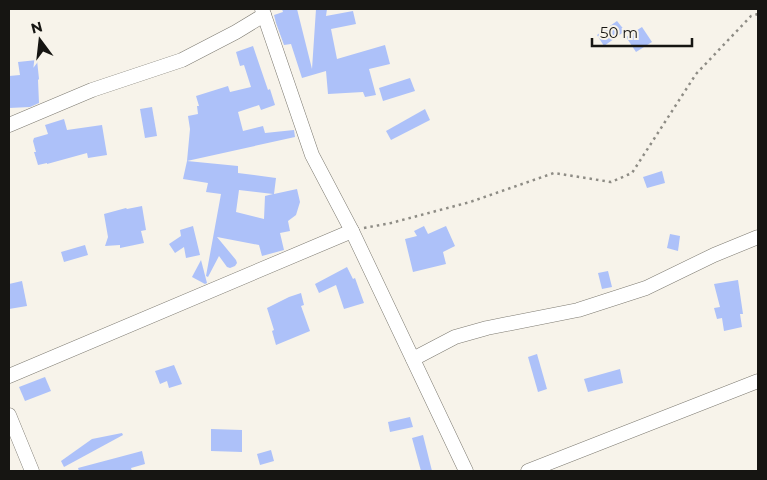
<svg xmlns="http://www.w3.org/2000/svg" width="767" height="480" font-family="Montserrat,sans-serif">
<rect width="100%" height="100%" fill="#f7f3ea"/>
<g fill="#adc1f9" fill-rule="evenodd">
<polygon points="282,9 297,9 312,69 316,9 327,9 326,16 353,11 356,24 331,29 337,59 385,45 390,64 369,69 376,95 365,97 363,92 328,94 326,71 302,78 291,44 284,45 276,23 274,15 283,12"/>
<polygon points="617,21 625,31 604,46 597,35"/>
<polygon points="642,27 652,42 636,52 626,37"/>
<polygon points="253,46 268,90 270,89 275,105 261,110 259,105 238,112 243,131 263,126 265,133 294,130 295,137 187,161 190,129 188,116 198,114 197,106 199,106 196,96 228,86 230,92 251,87 244,65 240,66 236,52"/>
<polygon points="37,60 39,79 38,80 39,103 30,107 9,108 9,76 20,75 18,62"/>
<polygon points="410,78 415,91 383,101 379,88"/>
<polygon points="152,107 157,136 145,138 140,109"/>
<polygon points="425,109 430,120 391,140 386,131"/>
<polygon points="64,119 67,130 102,125 107,155 88,158 87,153 47,164 47,163 38,165 34,152 36,152 33,141 34,138 48,134 45,125"/>
<path d="M187 161 238 166V173L276 178 274 194 297 189 300 202 296 215 288 221 290 231 280 233 284 250 262 256 259 245 217 237 236 260 237 263 235 266 230 268 227 267 219 256 208 277 206 276 221 194 206 192 208 183 183 179ZM239 190 273 194 265 196 264 219 236 212Z"/>
<polygon points="662,171 665,183 647,188 643,177"/>
<polygon points="142,206 146,230 141,231 144,243 120,248 120,245 105,246 108,237 104,214 126,208 127,209"/>
<polygon points="193,226 200,255 186,258 184,247 175,253 169,244 181,236 180,230"/>
<polygon points="424,226 428,234 446,226 455,246 443,252 446,264 413,272 405,239 417,236 414,231"/>
<polygon points="670,234 680,236 678,251 667,248"/>
<polygon points="85,245 88,255 64,262 61,252"/>
<polygon points="201,260 207,283 205,284 192,277"/>
<polygon points="347,267 353,279 355,278 364,303 344,309 336,285 319,293 315,284"/>
<polygon points="608,271 612,287 602,289 598,273"/>
<polygon points="738,280 743,314 740,314 742,327 724,331 722,318 717,319 714,308 720,307 714,284"/>
<polygon points="22,281 27,306 9,309 9,284"/>
<polygon points="301,293 304,305 301,306 310,331 276,345 272,331 274,330 267,308 289,297"/>
<polygon points="537,354 547,389 538,392 528,357"/>
<polygon points="174,365 182,384 169,388 167,381 160,384 155,371"/>
<polygon points="620,369 623,383 588,392 584,379"/>
<polygon points="45,377 51,391 25,401 19,387"/>
<polygon points="410,417 413,427 390,432 388,422"/>
<polygon points="211,429 242,430 242,452 211,451"/>
<polygon points="122,433 123,435 64,467 61,461 92,439"/>
<polygon points="423,435 432,471 421,471 412,438"/>
<polygon points="271,450 274,461 260,465 257,454"/>
<polygon points="142,451 145,464 131,468 132,471 79,471 78,468"/>
</g>
<g fill="none" stroke-linecap="round" stroke-linejoin="round">
<defs>
<g id="minor">
<polyline points="262,9 312,155 352,231 466,471"/>
<polyline points="9,125 92,90 182,60 236,32 264,15"/>
<polyline points="413,359 455,337 487,328 578,310 646,288 714,255 758,237"/>
<polyline points="9,376 352,231"/>
<polyline points="9,415 32,471"/>
<polyline points="528,471 758,381"/>
</g>
</defs>
<use href="#minor" stroke="#7d7a71" stroke-width="15"/>
<polyline stroke="#8e8c85" stroke-width="2.5" stroke-dasharray="2.5 4" stroke-linecap="butt" points="364,228 391,223 470,202 554,173 611,182 632,173 696,74 751,16 758,14"/>
<use href="#minor" stroke="#fff" stroke-width="14"/>
</g>
<rect width="767" height="480" fill="none" stroke="#161512" stroke-width="20"/>
<g transform="translate(40 40) rotate(345)" stroke="#f7f3ea" stroke-width="4" paint-order="stroke">
<path d="M0-4L9 19L0 12L-9 19Z" fill="#161512"/>
<text y="-8" font-size="14" font-weight="bold" text-anchor="middle" fill="#161512">N</text>
</g>
<path d="M592 38v8h100v-8" fill="none" stroke="#161512" stroke-width="2.5"/>
<text x="600" y="38" font-size="15" fill="#161512" stroke="#f7f3ea" stroke-width="4" paint-order="stroke">50 m</text>
</svg>
